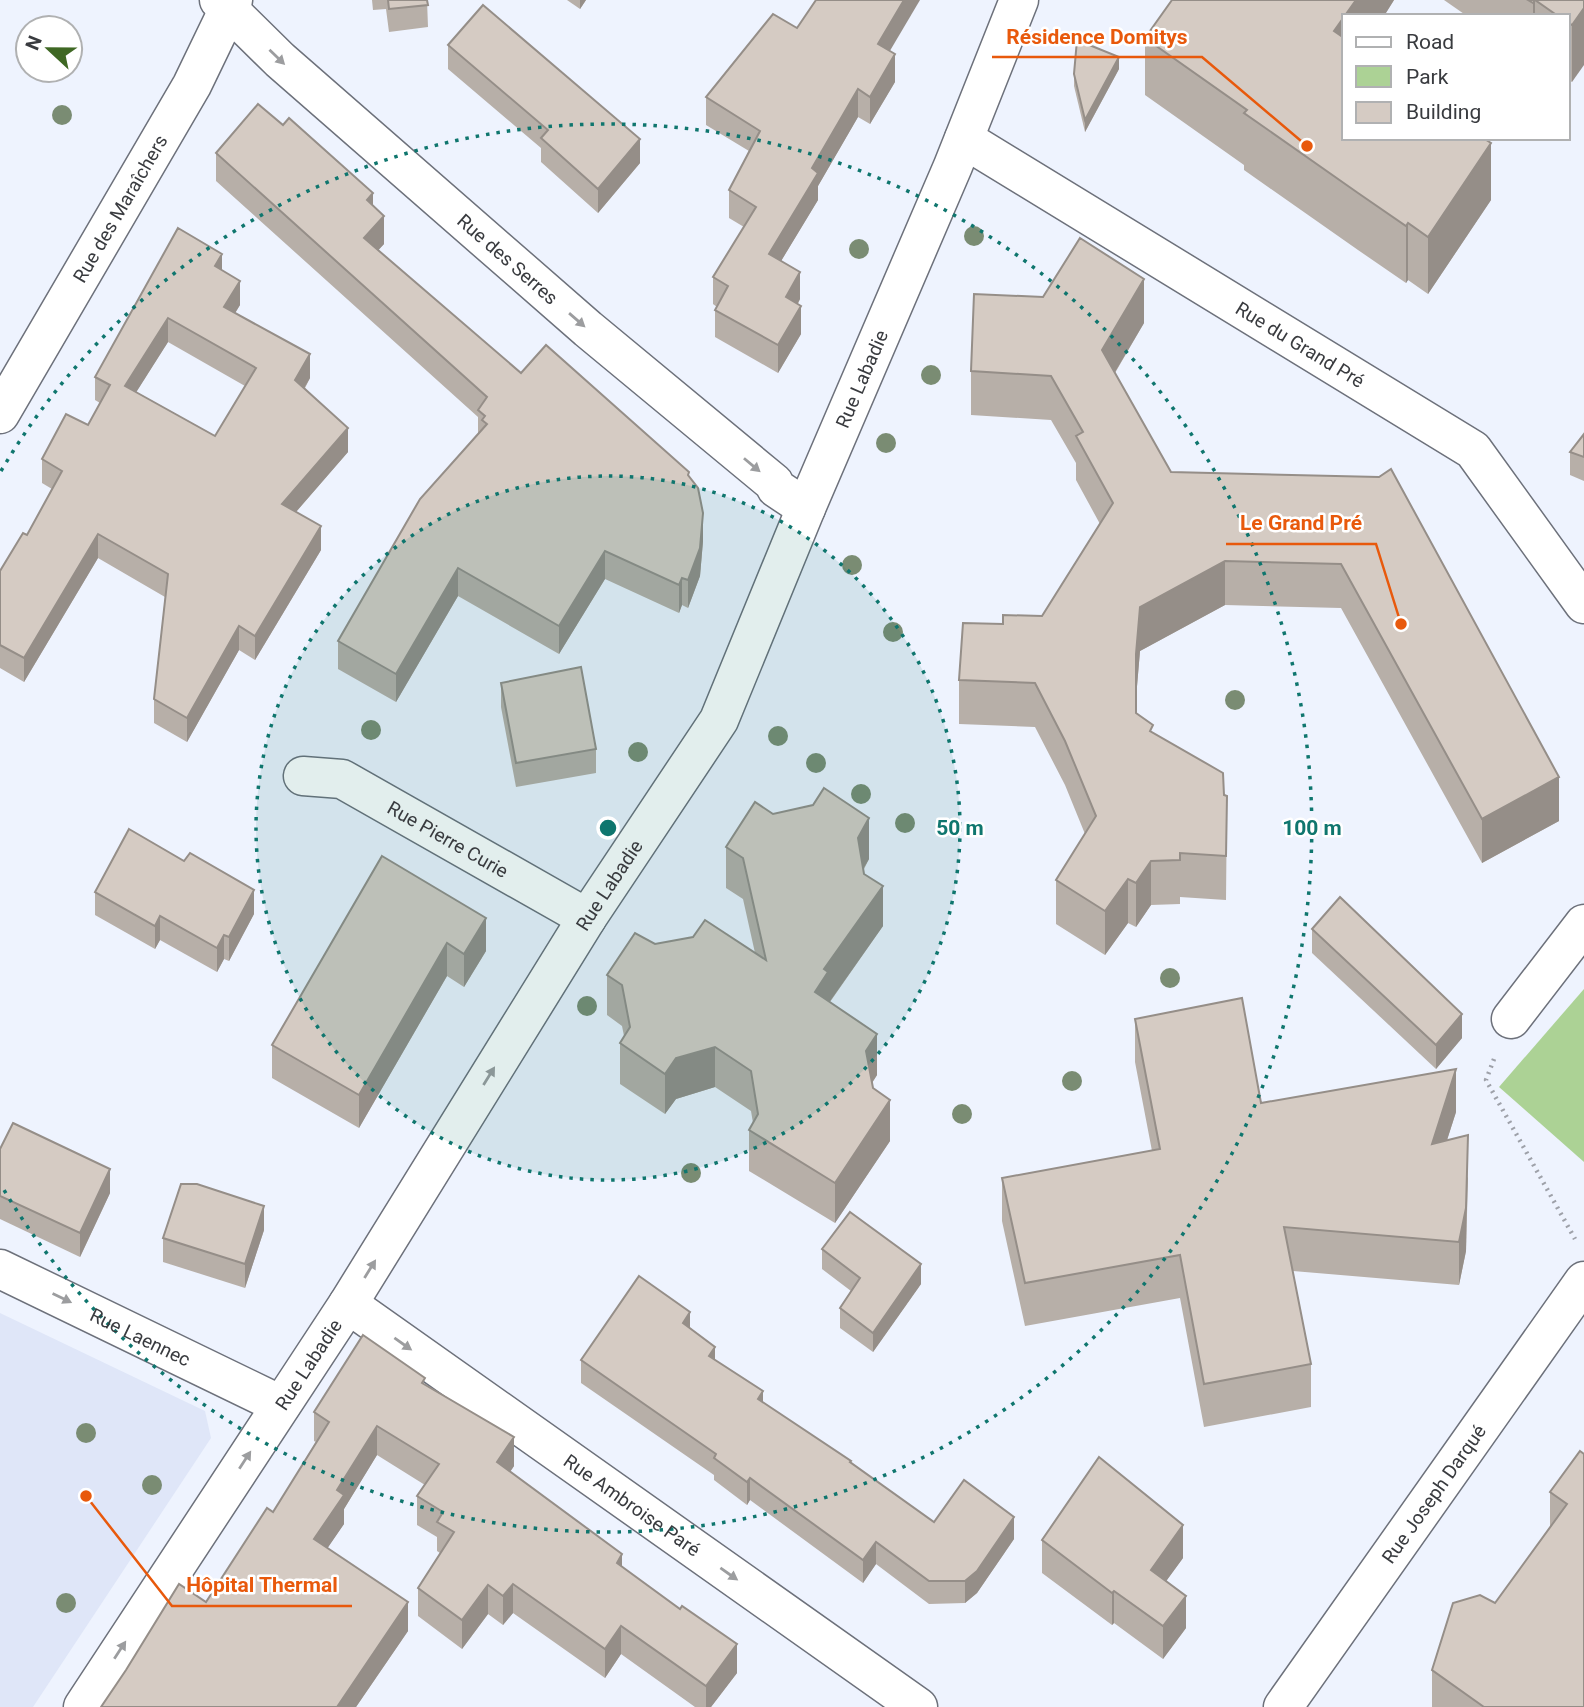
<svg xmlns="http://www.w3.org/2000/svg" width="1584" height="1707" font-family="Roboto,sans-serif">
<rect width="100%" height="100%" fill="#eef3fe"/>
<polygon fill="#dfe6f8" points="0,1313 205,1411 211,1438 33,1707 0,1707"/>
<polygon fill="#acd295" points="1584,989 1584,1162 1499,1087"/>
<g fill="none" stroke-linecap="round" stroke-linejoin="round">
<defs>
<g id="minor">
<path id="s1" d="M219 0 280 60 588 329 774 483 776 488 806 508"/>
<path id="s2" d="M964 139 1473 450 1584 604"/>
<path id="s3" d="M0 414 192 85 233 0"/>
<path id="s4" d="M303 776 342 779 587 918"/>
<polyline points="1511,1019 1584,924"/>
<path id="s5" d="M0 1269 281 1405"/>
<path id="s6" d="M348 1304 918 1707"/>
<path id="s7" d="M83 1707 348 1304 587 918 719 720 806 508 953 166 1019 0"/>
<path id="s8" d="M1283 1707 1584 1281"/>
</g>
</defs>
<use href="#minor" stroke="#6d717b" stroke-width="41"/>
<polyline stroke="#9ea1a9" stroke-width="4.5" stroke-dasharray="2 5" stroke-linecap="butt" points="1494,1059 1486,1080 1575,1239"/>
<use href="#minor" stroke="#fff" stroke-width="38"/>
</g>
<g fill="#7a8c73">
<circle cx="62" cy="115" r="10"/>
<circle cx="974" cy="236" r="10"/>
<circle cx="859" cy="249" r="10"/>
<circle cx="931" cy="375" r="10"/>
<circle cx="886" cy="443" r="10"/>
<circle cx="852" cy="565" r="10"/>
<circle cx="893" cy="632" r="10"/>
<circle cx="1235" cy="700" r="10"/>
<circle cx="371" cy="730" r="10"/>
<circle cx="778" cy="736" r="10"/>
<circle cx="638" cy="752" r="10"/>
<circle cx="816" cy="763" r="10"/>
<circle cx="861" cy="794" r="10"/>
<circle cx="905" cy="823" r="10"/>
<circle cx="1170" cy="978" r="10"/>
<circle cx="587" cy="1006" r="10"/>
<circle cx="1072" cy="1081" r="10"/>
<circle cx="962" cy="1114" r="10"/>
<circle cx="691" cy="1173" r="10"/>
<circle cx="86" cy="1433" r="10"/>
<circle cx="152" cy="1485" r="10"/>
<circle cx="66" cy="1603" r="10"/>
</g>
<g fill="#b7afa8" fill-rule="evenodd">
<polygon points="372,0 427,0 428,27 389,32 386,9 373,10"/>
<polygon points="567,0 586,0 580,9"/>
<polygon points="1172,0 1394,0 1384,16 1344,16 1344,138 1491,200 1428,294 1408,280 1406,283 1358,250 1244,170 1244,165 1145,95 1145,38"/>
<polygon points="1444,0 1584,0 1572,82 1568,80 1568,16 1467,16"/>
<polygon points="797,28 890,51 895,82 870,124 858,117 818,186 818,200 781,261 800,299 798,304 801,334 778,373 715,337 715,310 717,307 713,304 713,277 744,227 729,218 729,190 749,151 706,125 706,97"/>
<polygon points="448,45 640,163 598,213 541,162 541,148 448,69"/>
<polygon points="1119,69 1085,132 1074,86 1074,74"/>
<polygon points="283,125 373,205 384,244 378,250 521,373 689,477 703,541 700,576 688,608 682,605 679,613 605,579 559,654 458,596 396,702 338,669 338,641 478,435 478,417 216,181 216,153"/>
<path d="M222 270 240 305 235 313 310 378 305 388 348 452 296 512 321 550 255 660 239 650 187 742 154 723V699L165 597 98 558 24 682 0 668V571L27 535 52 489 42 483V459L88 425 100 403 95 400V377ZM168 342 245 386 215 436 136 392Z"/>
<polygon points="1144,323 1115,373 1171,472 1379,477 1559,821 1482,863 1341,608 1225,605 1140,651 1136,698 1136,713 1153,733 1227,796 1226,900 1180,897 1180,904 1151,905 1136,927 1128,923 1105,955 1056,924 1056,880 1085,834 1065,785 1035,727 959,724 959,680 1003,624 1042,616 1100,524 1076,480 1076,463 1051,420 971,415 971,371"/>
<polygon points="1584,434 1584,481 1570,475 1570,452"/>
<polygon points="501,683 596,749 596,773 516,787 501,707"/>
<polygon points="773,814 869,859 864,869 864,874 883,926 830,1002 877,1075 872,1083 873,1088 890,1141 835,1223 749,1171 749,1130 753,1123 751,1111 715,1087 676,1099 665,1114 620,1084 620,1043 624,1036 622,1026 607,1015 607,975 655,944 755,953 743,899 726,888 726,847"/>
<polygon points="382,856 486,951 464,987 447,976 359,1128 272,1078 272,1045"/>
<polygon points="95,892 254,914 229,961 224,959 217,972 160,940 155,949 95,915"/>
<polygon points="1312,929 1462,1038 1436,1069 1312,953"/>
<polygon points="1135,1019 1261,1103 1456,1112 1447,1140 1468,1178 1466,1251 1459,1285 1293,1271 1311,1364 1311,1407 1204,1427 1180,1298 1025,1326 1002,1221 1002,1178 1152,1151 1135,1062"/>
<polygon points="0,1149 110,1193 80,1257 0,1219"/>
<polygon points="264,1230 245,1288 163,1262 163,1238"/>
<polygon points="822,1249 921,1284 873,1352 840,1328 840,1308 851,1291 822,1269"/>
<polygon points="690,1328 715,1360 763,1403 934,1522 1014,1539 977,1593 965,1603 929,1604 876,1564 863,1583 750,1500 747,1505 714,1480 714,1475 581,1383 581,1360"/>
<polygon points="425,1385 514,1466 510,1472 622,1566 737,1673 711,1707 695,1707 621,1654 605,1678 513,1613 503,1625 488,1614 462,1649 418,1616 418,1588 440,1553 437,1551 437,1537 417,1525 417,1496 425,1485 377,1455 344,1509 344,1524 327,1548 408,1631 356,1707 101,1707 206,1602 273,1512 316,1442 314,1441 314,1412"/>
<polygon points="1584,1454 1584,1707 1432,1707 1432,1670 1495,1603 1550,1527 1550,1492"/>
<polygon points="1042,1540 1183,1558 1166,1581 1186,1628 1163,1659 1114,1623 1112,1625 1042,1573"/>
</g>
<g fill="#958e88">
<polygon points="580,0 586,0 580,9"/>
<polygon points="904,0 920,0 878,71 878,44"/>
<polygon points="1356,0 1394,0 1384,16 1345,16"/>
<polygon points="1535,0 1535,16 1533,16 1533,3"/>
<polygon points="1584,8 1584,65 1572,82 1572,25"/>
<polygon points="1344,17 1344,74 1334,31"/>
<polygon points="895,54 895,82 870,124 870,97"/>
<polygon points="1119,57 1119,69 1085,132 1085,120"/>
<polygon points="858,89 858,117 818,186 818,200 769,281 769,254 812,168"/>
<polygon points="640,139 640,163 598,213 598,189"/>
<polygon points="1491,143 1491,200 1428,294 1428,237"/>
<polygon points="373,193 373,221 367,200"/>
<polygon points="384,216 384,244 364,266 364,238"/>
<polygon points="1408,223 1408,280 1406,283 1406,226"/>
<polygon points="222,254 222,278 215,266"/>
<polygon points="800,272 800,299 786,324 786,297"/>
<polygon points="1144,279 1144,323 1102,394 1102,350"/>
<polygon points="240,281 240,305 224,331 224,307"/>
<polygon points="801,306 801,334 778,373 778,345"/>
<polygon points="168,318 168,342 125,410 125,386"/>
<polygon points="310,354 310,378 295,404 295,380"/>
<polygon points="348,428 348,452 282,528 282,504"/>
<polygon points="703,513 703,541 700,576 688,608 688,580"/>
<polygon points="321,526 321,550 255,660 255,636"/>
<polygon points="98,534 98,558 24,682 24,658"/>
<polygon points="605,551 605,579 559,654 559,626"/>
<polygon points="1225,561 1225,605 1140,651 1136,698 1136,654 1140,607"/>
<polygon points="458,568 458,596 396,702 396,674"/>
<polygon points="682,578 682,605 679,613 679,585"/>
<polygon points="239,626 239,650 187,742 187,718"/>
<polygon points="1559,777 1559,821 1482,863 1482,819"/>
<polygon points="869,818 869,859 858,878 858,838"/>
<polygon points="1151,861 1151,905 1136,927 1136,883"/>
<polygon points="1128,879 1128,923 1105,955 1105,911"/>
<polygon points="883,886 883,926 828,1004 815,992 824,969"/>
<polygon points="254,890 254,914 229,961 229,937"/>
<polygon points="160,916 160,940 155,949 155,926"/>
<polygon points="486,918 486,951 464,987 464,954"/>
<polygon points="224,935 224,959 217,972 217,948"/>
<polygon points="447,943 447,976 359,1128 359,1095"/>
<polygon points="1462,1014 1462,1038 1436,1069 1436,1045"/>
<polygon points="877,1034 877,1075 866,1092 866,1051"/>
<polygon points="715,1047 715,1087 676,1099 665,1114 665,1074 676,1058"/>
<polygon points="1456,1069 1456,1112 1432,1187 1432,1144"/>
<polygon points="890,1100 890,1141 835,1223 835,1183"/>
<polygon points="1468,1135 1466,1251 1459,1285 1459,1242"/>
<polygon points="110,1169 110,1193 80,1257 80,1233"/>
<polygon points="264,1206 264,1230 245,1288 245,1264"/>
<polygon points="921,1264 921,1284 873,1352 873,1333"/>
<polygon points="690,1312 690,1335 683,1323"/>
<polygon points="715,1347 715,1369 709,1356"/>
<polygon points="763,1391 763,1413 758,1399"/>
<polygon points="377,1426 377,1455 344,1509 344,1524 314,1568 314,1539 337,1490"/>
<polygon points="514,1437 514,1466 497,1491 497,1462"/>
<polygon points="750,1478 750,1500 747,1505 747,1482"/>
<polygon points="1014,1517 1014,1539 977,1593 965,1603 965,1581"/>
<polygon points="1183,1525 1183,1558 1151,1602 1151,1570"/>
<polygon points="876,1542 876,1564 863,1583 863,1560"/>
<polygon points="622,1554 622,1583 617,1563"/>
<polygon points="513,1584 513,1613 503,1625 503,1596"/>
<polygon points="488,1585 488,1614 462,1649 462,1620"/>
<polygon points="1114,1591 1114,1623 1112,1625 1112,1593"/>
<polygon points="1186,1596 1186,1628 1163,1659 1163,1626"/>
<polygon points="408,1602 408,1631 356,1707 337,1707"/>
<polygon points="621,1626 621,1654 605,1678 605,1649"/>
<polygon points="737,1644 737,1673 711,1707 706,1707 706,1686"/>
</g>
<g fill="#d5cbc3" stroke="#958e88" stroke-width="2" fill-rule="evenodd">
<polygon points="388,0 427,0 428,5 389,9"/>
<polygon points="816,0 904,0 878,44 895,54 870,97 858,89 812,168 818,173 769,254 800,272 786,297 801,306 778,345 715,310 728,286 713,277 756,207 729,190 760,131 706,97 773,14 797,28"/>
<polygon points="1172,0 1356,0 1334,31 1344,38 1344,138 1483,138 1491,143 1428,237 1408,223 1406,226 1358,193 1244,113 1247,110 1145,38"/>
<polygon points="1528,0 1584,0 1584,8 1572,25 1568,23 1568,16 1558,16 1535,0 1533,3"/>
<polygon points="483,5 640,139 598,189 541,138 548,130 448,45"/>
<polygon points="1077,40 1119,57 1085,120 1074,74"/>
<polygon points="258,104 283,125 289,118 373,193 367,200 384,216 364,238 521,373 546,345 689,472 688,475 698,488 703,513 700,548 688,580 682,578 679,585 605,551 559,626 458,568 396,674 338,641 420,499 487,424 482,420 485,416 478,410 487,397 216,153"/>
<path d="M178 228 222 254 215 266 240 281 224 307 310 354 295 380 348 428 282 504 321 526 255 636 239 626 187 718 154 699 168 574 98 534 24 658 0 645V571L23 533 27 535 62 471 42 459 66 414 88 425 110 385 95 377ZM168 318 256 368 215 436 125 386Z"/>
<polygon points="1080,238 1144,279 1102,350 1171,472 1379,477 1391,469 1559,777 1482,819 1341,564 1225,561 1140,607 1136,654 1136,713 1153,725 1150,731 1223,773 1224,795 1227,796 1226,856 1180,853 1180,860 1151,861 1136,883 1128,879 1105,911 1056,880 1096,816 1065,741 1035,683 959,680 963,623 1003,624 1003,615 1042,616 1113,503 1076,436 1083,432 1051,376 971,371 974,294 1043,297"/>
<polygon points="1584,434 1584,457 1570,452"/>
<polygon points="581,667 596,749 516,763 501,683"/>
<polygon points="824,788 869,818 858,838 864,874 883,886 824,969 828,972 815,992 877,1034 866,1051 873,1088 890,1100 835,1183 749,1130 758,1114 751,1071 715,1047 676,1058 665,1074 620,1043 630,1027 622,985 607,975 635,933 655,944 693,937 705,920 766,960 743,858 726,847 755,802 773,814 813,805"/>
<polygon points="129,829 184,861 190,853 254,890 229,937 224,935 217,948 160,916 155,926 95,892"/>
<polygon points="382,856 486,918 464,954 447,943 359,1095 272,1045"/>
<polygon points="1340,897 1462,1014 1436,1045 1312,929"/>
<polygon points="1242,998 1261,1103 1456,1069 1432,1144 1468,1135 1466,1208 1459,1242 1284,1227 1311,1364 1204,1384 1180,1255 1025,1283 1002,1178 1160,1149 1135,1019"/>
<polygon points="13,1123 110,1169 80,1233 0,1196 0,1149"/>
<polygon points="181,1184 197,1184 264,1206 245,1264 163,1238"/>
<polygon points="850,1212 921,1264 873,1333 840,1308 860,1278 822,1249"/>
<polygon points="639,1276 690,1312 683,1323 715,1347 709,1356 763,1391 758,1399 851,1461 850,1462 934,1522 964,1480 1014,1517 977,1571 965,1581 929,1581 876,1542 863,1560 750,1478 747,1482 714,1458 716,1454 581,1360"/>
<polygon points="363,1335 425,1378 422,1383 514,1437 497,1462 622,1554 617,1563 680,1609 682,1606 737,1644 706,1686 621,1626 605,1649 513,1584 503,1596 488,1585 462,1620 418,1588 454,1532 437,1522 443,1512 417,1496 439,1464 377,1426 337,1490 344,1495 314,1539 408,1602 337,1707 101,1707 126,1670 179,1584 206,1602 267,1508 273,1512 329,1422 314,1412"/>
<polygon points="1580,1451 1584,1454 1584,1707 1484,1707 1432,1670 1453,1603 1480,1595 1495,1603 1567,1504 1550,1492"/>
<polygon points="1099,1457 1183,1525 1151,1570 1186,1596 1163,1626 1114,1591 1112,1593 1042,1540"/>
</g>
<defs><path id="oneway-solid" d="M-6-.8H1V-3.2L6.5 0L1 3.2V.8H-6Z" transform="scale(1.75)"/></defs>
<g fill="#9c9d9f">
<use href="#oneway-solid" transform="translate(277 57) rotate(44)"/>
<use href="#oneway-solid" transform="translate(577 320) rotate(41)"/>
<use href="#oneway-solid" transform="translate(752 465) rotate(40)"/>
<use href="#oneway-solid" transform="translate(489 1076) rotate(-58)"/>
<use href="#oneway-solid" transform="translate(370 1269) rotate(-58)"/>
<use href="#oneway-solid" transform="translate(62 1298) rotate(26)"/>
<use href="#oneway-solid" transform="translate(403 1344) rotate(35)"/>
<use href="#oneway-solid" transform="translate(245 1460) rotate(-57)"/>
<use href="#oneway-solid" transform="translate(729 1574) rotate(35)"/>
<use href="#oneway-solid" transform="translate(120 1650) rotate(-57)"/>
</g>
<circle cx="608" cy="828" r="352" fill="#0f766e" fill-opacity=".12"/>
<g fill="none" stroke="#0f766e" stroke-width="3.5" stroke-dasharray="3.5 7">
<circle cx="608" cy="828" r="352"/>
<path d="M1 471A704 704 0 1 1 1 1185"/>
</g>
<g text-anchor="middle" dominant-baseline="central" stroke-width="5" stroke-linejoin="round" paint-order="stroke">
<g font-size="19" fill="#393b3f" stroke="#fff">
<text stroke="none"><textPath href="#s3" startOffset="238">Rue des Maraîchers</textPath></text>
<text stroke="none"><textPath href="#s1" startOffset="388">Rue des Serres</textPath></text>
<text stroke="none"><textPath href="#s2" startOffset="394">Rue du Grand Pré</textPath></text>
<text stroke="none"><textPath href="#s7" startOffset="1544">Rue Labadie</textPath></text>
<text stroke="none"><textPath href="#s4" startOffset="161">Rue Pierre Curie</textPath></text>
<text stroke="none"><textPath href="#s7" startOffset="976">Rue Labadie</textPath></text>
<text stroke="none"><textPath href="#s5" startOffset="156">Rue Laennec</textPath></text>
<text stroke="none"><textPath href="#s7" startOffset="410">Rue Labadie</textPath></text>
<text stroke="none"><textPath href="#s8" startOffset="261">Rue Joseph Darqué</textPath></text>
<text stroke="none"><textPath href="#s6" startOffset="348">Rue Ambroise Paré</textPath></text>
</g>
</g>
<circle cx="608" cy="828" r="10" fill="#0f766e" stroke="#fff" stroke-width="3.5"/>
<g font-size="21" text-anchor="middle" font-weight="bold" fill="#0f766e" stroke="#fff" stroke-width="5" stroke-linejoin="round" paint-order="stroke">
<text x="960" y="835">50 m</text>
<text x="1312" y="835">100 m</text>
</g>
<path fill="none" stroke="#e8590c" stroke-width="2.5" d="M1307 146L1202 57H992M1401 624L1376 544H1226M86 1496L172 1606H352"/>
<g fill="#e8590c" stroke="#fff" stroke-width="2.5">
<circle cx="1307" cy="146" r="7"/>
<circle cx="1401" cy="624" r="7"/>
<circle cx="86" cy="1496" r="7"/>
</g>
<g font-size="21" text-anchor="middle" font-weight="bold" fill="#e8590c" stroke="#fff" stroke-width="5" stroke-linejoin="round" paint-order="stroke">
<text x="1097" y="44">Résidence Domitys</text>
<text x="1301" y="530">Le Grand Pré</text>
<text x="262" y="1592">Hôpital Thermal</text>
</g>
<rect x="1342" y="14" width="228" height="126" fill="#ffffff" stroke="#b0b1b2" stroke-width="2"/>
<rect x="1356" y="37" width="35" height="10" fill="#ffffff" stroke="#b0b1b2" stroke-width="2"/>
<text x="1406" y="49" font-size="21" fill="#393b3f">Road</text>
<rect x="1356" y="66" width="35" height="21" fill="#acd295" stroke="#b0b1b2" stroke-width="2"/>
<text x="1406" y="84" font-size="21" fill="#393b3f">Park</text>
<rect x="1356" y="102" width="35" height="21" fill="#d5cbc3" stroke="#b0b1b2" stroke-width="2"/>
<text x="1406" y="119" font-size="21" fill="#393b3f">Building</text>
<g transform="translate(49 49) rotate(292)"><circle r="33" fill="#ffffff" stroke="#b0b1b2" stroke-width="2"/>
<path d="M0-5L12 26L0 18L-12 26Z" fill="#3f6824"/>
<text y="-10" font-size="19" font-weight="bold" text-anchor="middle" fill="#393b3f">N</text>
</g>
</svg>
